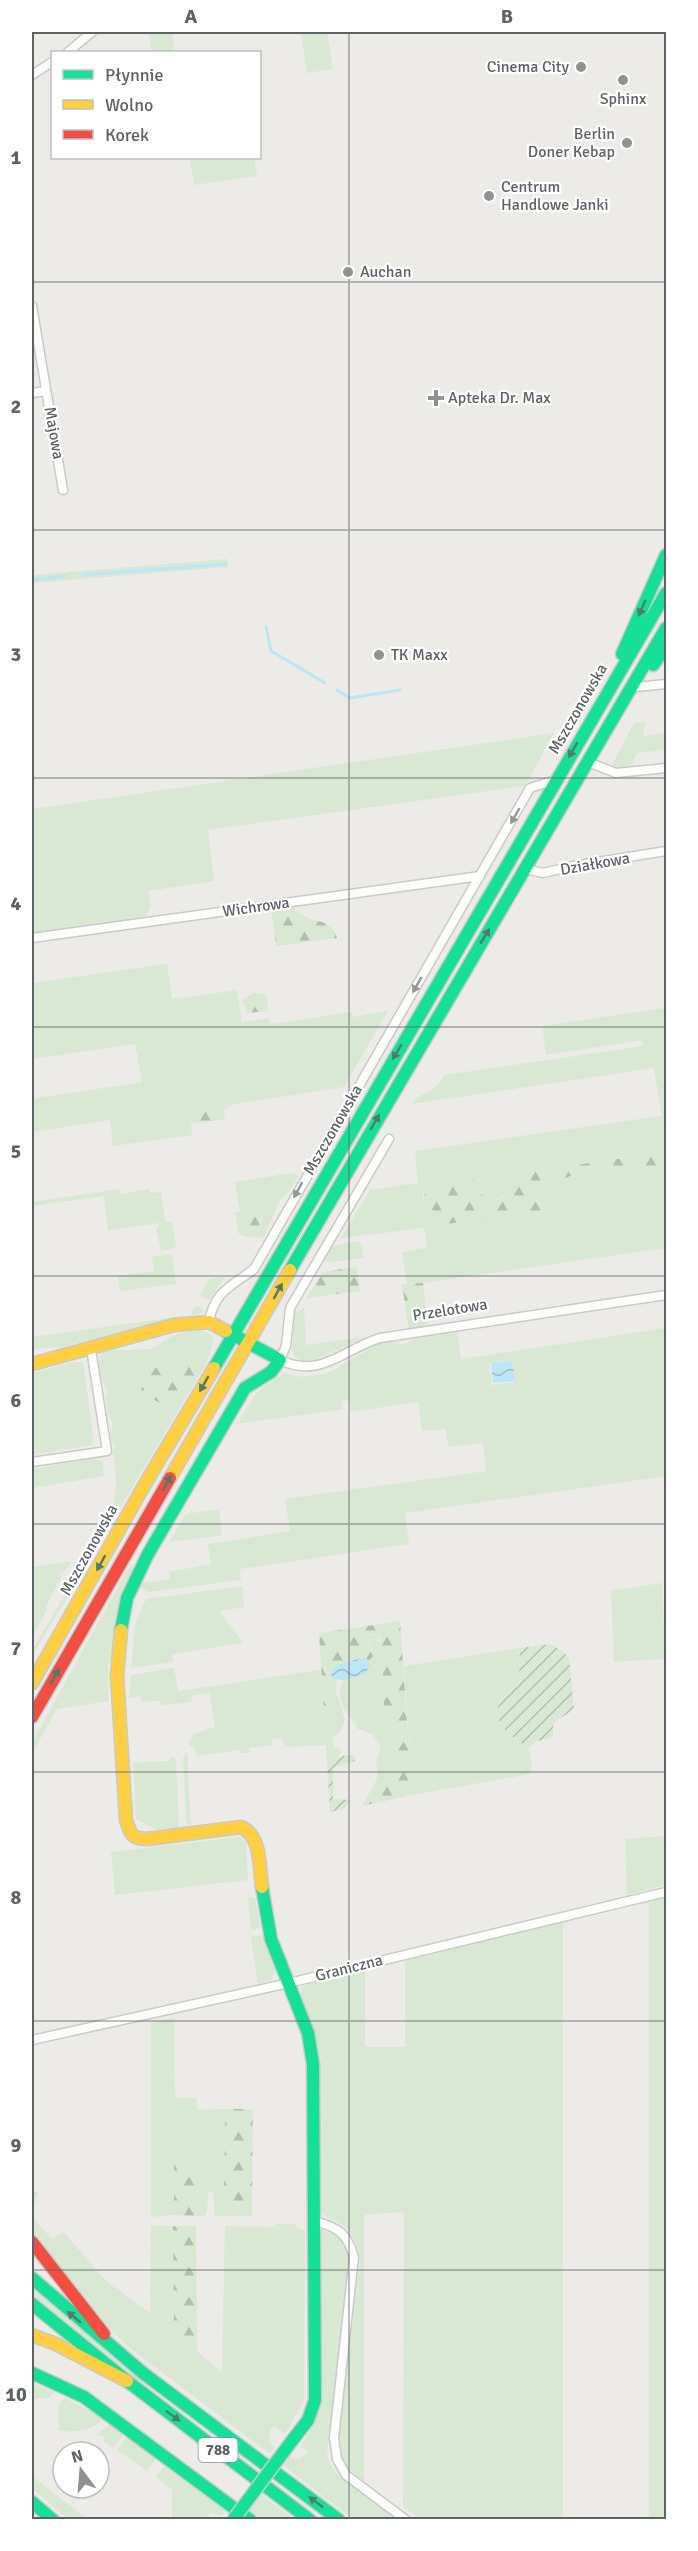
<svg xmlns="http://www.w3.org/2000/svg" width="698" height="2551" font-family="Signika,sans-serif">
<defs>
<pattern id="forest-firs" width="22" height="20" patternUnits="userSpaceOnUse" patternTransform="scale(1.5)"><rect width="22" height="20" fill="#d8e8d3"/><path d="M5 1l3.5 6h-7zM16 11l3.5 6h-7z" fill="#b2bfaf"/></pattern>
<pattern id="garden-furrows" width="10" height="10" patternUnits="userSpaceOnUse" patternTransform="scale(1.5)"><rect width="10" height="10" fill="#d8e8d3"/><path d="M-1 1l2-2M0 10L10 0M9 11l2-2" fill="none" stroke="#b2bfaf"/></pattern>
<pattern id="water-waves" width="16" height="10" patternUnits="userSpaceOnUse" patternTransform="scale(1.5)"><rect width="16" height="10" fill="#bce5f6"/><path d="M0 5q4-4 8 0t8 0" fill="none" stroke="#9cbdcb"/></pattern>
</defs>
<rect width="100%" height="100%" fill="#edebe7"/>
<g fill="#d8e8d3" fill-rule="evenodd">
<polygon points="149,32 172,32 175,52 152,52"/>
<polygon points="301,32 306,34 327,32 333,69 307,73"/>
<polygon points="190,158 254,158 257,176 194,185"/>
<polygon points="227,559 228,567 32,583 32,575"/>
<polygon points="645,722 643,736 666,733 666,749 637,753 630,769 611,767 634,723"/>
<polygon points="554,733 525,786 208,830 214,881 148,891 151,905 145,920 32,936 32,809"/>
<polygon points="167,964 172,999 237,990 242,1022 269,1018 271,1024 352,1012 353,1017 388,1011 344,1087 190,1111 192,1135 113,1146 110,1120 32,1132 32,1099 142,1082 135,1044 32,1059 32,983"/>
<path d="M666 1008V1152L507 1175 510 1185 506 1195 491 1201C481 1197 477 1190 475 1180L424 1186 422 1202 418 1207 419 1209 432 1207 435 1226C456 1222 507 1208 525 1217L540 1203 535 1199V1190L578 1173 640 1164 653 1172 666 1170V1248L423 1283 407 1284 402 1252 427 1248 424 1228 341 1238 370 1190 418 1183 415 1151 662 1116 654 1068 412 1104C420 1091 435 1095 444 1075L643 1046 642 1040 546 1055 542 1026Z"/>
<polygon points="291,1173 299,1176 289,1192 280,1199 264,1237 257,1238 263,1214 245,1211 244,1236 239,1234 235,1212 240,1211 235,1182"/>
<polygon points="119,1189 120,1194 149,1189 150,1193 161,1192 165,1222 172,1221 176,1248 161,1251 156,1228 159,1227 159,1223 108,1231 104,1196 32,1206 32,1202"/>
<polygon points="360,1241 364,1258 322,1263 332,1246"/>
<polygon points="172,1254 176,1284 120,1291 118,1276 154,1271 152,1257"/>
<polygon points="225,1277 209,1300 200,1296 209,1279"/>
<polygon points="195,1306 203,1308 204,1312 111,1337 110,1335 63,1347 32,1349 32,1337 191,1315"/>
<polygon points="304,1308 306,1345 366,1337 314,1360 307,1362 294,1356 294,1352 292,1351 295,1313"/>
<path d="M666 1328V1476L405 1513 409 1544 240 1569 241 1580 148 1592 140 1587 141 1583 170 1579 169 1572 211 1564 208 1544 290 1531 285 1499 486 1471 483 1443 448 1447 446 1429 422 1431 418 1402 351 1412 348 1400 341 1401 343 1409 237 1424 257 1392 284 1373 302 1377 328 1373 385 1340 403 1344 409 1342 415 1335 457 1329 461 1359ZM512 1361 515 1382 492 1385 489 1363Z"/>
<path d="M198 1330 208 1332 214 1340 206 1364 32 1656V1651L109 1519C118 1493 117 1478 113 1451L115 1448 111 1437 112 1422 108 1415 106 1399 108 1390C100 1382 98 1364 100 1354L103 1351 151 1349 177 1334ZM202 1362 161 1402 143 1393 150 1384V1387L161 1386 159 1374 142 1377Z"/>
<polygon points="73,1362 83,1362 93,1434 92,1445 32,1455 32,1373"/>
<polygon points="92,1459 102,1461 104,1476 32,1488 32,1469"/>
<polygon points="219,1509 222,1535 169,1542 186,1514"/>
<polygon points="72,1561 65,1571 46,1571 32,1579 32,1567"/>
<path d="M131 1563 134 1568C119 1602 112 1625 112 1662L108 1664 109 1701 57 1709 32 1753V1743Z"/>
<path d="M63 1574 46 1606 47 1610 32 1637V1589C44 1587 52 1579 63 1574Z"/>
<polygon points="662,1583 665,1659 614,1662 611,1591"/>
<polygon points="242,1586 244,1607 219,1611 243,1643 172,1654 173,1662 131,1668 135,1625 146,1599"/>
<path d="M376 1634 382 1645 384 1705 387 1713 397 1729 395 1753 400 1766 398 1775 393 1779 375 1783 378 1776 376 1761 381 1746 372 1734 356 1728V1723C344 1713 335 1695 343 1680L358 1676 370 1665 369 1661 372 1659C373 1650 367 1645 368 1636Z"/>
<path d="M520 1648 519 1685C479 1710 500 1729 529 1748L532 1767 530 1774 412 1795 404 1666Z"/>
<polygon points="174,1668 178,1691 321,1670 325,1727 333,1720 329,1691 333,1679 337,1679 336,1693 345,1719 340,1732 332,1738 334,1748 341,1749 339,1759 327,1761 326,1745 286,1747 280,1738 272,1739 272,1745 249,1748 249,1753 241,1753 240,1750 197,1756 195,1748 189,1745 193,1734 215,1727 209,1693 191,1696 192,1702 161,1705 160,1701 141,1702 141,1696 129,1698 131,1675"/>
<polygon points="187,1751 191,1826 189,1826 186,1821 183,1758"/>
<polygon points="172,1756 176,1759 179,1827 157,1830 136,1819 133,1763 168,1761"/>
<polygon points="666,1836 666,1885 627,1895 625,1839"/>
<polygon points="240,1837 246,1842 248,1880 115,1895 111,1852"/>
<polygon points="666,1896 666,2520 649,2519 649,1900"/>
<polygon points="248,1897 255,1898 260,1928 251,1930"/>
<path d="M563 1922V2519H420L403 2507 404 2212 364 2215V2482C347 2468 337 2458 339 2434L360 2260C358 2244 352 2229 336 2221 330 2218 325 2217 321 2211L320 2070 313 2036 301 1994 302 1988 309 1984 365 1970V2047H405V1961Z"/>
<polygon points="262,1935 275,1971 272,1980 258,1984 251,1937"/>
<polygon points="174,2018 175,2098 197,2098 197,2110 225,2109 224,2201 252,2201 252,2216 215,2216 213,2192 208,2192 207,2213 205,2216 197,2216 197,2157 174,2156 174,2215 151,2217 151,2023"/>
<path d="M32 2192H38C37 2199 33 2205 33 2212 32 2221 47 2232 52 2239L64 2232 104 2279 150 2313 151 2226H173L174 2332 222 2372 225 2226 275 2227 276 2224H296L297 2228 305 2230 304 2400 285 2434 274 2426 270 2429 269 2440 275 2448 270 2454 129 2347 103 2323 32 2231Z"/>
<path d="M321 2232C345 2229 349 2253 350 2271L330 2438C322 2454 333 2477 350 2483L400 2519H353L282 2465 287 2457 300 2459 309 2452 300 2447 317 2418 320 2405Z"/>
<polygon points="32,2288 144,2383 143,2385 32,2296"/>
<polygon points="32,2383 54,2392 49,2398 32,2399"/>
<path d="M65 2398 103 2418C92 2433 76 2431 59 2431L58 2405Z"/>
<polygon points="110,2424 124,2434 113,2448 104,2442 104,2436 95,2436"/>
<polygon points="128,2436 157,2458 147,2471 117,2450"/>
<polygon points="164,2466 225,2511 221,2516 211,2513 203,2519 172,2519 172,2490 156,2477"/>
<polygon points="32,2476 87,2519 67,2519 32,2488"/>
<polygon points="259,2493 294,2519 260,2519 247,2510"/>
</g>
<g fill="url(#forest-firs)">
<path d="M294 905C302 926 332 914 337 938L276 946 271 908Z"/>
<polygon points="254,993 266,994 268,1011 247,1013 243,1000"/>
<polygon points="234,1105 224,1109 225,1119 191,1124 190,1111"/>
<path d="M666 1152V1170L653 1172 640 1164 578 1173 535 1190V1199L543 1207 534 1217 495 1216 435 1226 432 1208 418 1209 424 1197V1186L475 1180C477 1198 498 1209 509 1190L507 1175Z"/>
<polygon points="263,1208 257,1238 244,1236 244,1211"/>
<polygon points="357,1267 360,1291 307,1298 322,1272"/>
<polygon points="423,1283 428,1324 409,1330 402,1284"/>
<path d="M203 1361 178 1407 168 1408C159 1401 147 1399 141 1390L143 1385 150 1383 151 1387 160 1386 159 1375 142 1377 136 1371Z"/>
<polygon points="59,1570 65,1571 43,1587 32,1589 32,1579 40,1573"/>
<path d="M400 1621 412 1795 362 1806 375 1783 393 1779 398 1775 400 1766 395 1753 397 1729 387 1713 384 1705 382 1645 379 1636 370 1634 367 1641 373 1656 369 1661 366 1658 335 1666 331 1675 333 1679C326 1698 338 1709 331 1726L325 1728 319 1633Z"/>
<polygon points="225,2109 253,2109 252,2201 224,2202"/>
<polygon points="174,2156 197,2157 197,2216 174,2215"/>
<polygon points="173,2226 196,2226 197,2351 174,2332"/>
</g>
<g fill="url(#garden-furrows)">
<path d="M550 1644 564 1652 569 1658 574 1708C561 1722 551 1715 553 1738L537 1741 529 1748C499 1729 480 1710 519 1685L520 1648Z"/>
<polygon points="355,1755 355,1761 333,1768 333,1799 351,1800 344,1809 330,1812 327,1761 339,1759 342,1756"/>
</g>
<g fill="url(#water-waves)">
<polygon points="512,1361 515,1381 493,1383 491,1363"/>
<polygon points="362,1658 366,1658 370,1665 365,1674 343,1680 333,1679 331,1675 335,1666"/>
</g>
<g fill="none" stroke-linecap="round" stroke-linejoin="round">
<g stroke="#bce5f6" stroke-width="3">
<polyline points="82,575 226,564"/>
<polyline points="32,580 65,576"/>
<polyline points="266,627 271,651 325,683"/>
<polyline points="337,690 350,698 400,690"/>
</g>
<defs>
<g id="street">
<polyline points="68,52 92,32"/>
<polyline points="32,75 52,62"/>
<polyline points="32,306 63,490"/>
<polyline points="32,393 46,391"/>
<polyline points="636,687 666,684"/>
<polyline points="588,762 616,773 666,768"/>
<polyline points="525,869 543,873 573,866 666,851"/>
<polyline points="32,938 480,876"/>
<path d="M389 1139 290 1308 286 1346 280 1360C321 1379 342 1350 380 1338L666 1295"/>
<path d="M209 1322C214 1291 232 1286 254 1269L530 788 556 780"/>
<polyline points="32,1462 107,1451 91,1349"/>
<polyline points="32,2040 289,1983 666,1892"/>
<path d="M315 2221C339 2228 347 2233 354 2257L334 2438 337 2459 346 2475 406 2520"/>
</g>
<g id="fast">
<polyline points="622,654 666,555"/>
<polyline points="653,665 666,647"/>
<polyline points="290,1270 666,628"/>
<polyline points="214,1368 666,593"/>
<polyline points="121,1630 127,1598 148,1554 245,1388 271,1372 280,1360 226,1331"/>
<polyline points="262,1887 271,1939 308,2033 313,2064 315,2400 308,2420 291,2442"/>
<polyline points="32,2278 143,2373 339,2520"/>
<polyline points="32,2304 127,2381 310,2520"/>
<polyline points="32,2373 84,2397 250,2520"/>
<polyline points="32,2502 53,2520"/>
</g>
<g id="slow">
<polyline points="32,1364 174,1325 209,1322 226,1331"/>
<polyline points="170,1478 290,1270"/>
<path d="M121 1630 117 1676 126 1820C130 1834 132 1839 147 1839L241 1827C262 1836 259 1867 262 1887"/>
<polyline points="32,1683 148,1479 214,1368"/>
<polyline points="32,1683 36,1676"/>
<polyline points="32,2335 56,2344 127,2381"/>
</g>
<g id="jam">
<polyline points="32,1717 170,1478"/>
<polyline points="32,2242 104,2334"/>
</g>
</defs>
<use href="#street" stroke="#c9cac9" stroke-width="11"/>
<use href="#fast" stroke="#c9cac9" stroke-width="15"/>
<use href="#slow" stroke="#c9cac9" stroke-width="15"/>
<use href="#jam" stroke="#c9cac9" stroke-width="15"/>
<use href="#street" stroke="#fcfcfb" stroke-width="8"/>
<use href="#fast" stroke="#16e098" stroke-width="12"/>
<use href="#slow" stroke="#ffcf43" stroke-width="12"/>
<use href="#jam" stroke="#f24e42" stroke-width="12"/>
<defs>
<polyline id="fast-bridge" points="233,2520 291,2442"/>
</defs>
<use href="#fast-bridge" stroke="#c9cac9" stroke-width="15" stroke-linecap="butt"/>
<use href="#fast-bridge" stroke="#16e098" stroke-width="12"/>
</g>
<defs><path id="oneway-solid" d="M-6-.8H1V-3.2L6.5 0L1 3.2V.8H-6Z" transform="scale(1.5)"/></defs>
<g fill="#4f7b6f">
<use href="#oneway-solid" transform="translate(642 608) rotate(114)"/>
<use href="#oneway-solid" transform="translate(573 750) rotate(120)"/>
<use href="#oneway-solid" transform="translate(485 936) rotate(-59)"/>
<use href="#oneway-solid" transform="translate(397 1052) rotate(121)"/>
<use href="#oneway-solid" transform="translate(375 1122) rotate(-60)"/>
<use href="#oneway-solid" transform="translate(278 1291) rotate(-61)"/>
<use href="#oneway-solid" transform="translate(204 1384) rotate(120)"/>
<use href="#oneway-solid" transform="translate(167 1483) rotate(-60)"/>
<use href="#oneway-solid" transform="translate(101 1563) rotate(119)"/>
<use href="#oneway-solid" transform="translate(55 1676) rotate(-60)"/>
<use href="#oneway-solid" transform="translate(74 2317) rotate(-140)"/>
<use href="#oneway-solid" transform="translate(173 2416) rotate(37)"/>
<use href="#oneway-solid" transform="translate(316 2502) rotate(-143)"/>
</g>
<g fill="#95989a">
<use href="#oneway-solid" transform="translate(515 816) rotate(120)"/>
<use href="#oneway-solid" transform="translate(417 985) rotate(120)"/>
<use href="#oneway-solid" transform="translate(298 1190) rotate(119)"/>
</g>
<path fill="none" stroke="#5d6265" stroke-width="1.5" stroke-opacity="0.55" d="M349 32V2520M32 282H666M32 530H666M32 778H666M32 1027H666M32 1276H666M32 1524H666M32 1772H666M32 2021H666M32 2270H666"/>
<g fill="#8f9292" stroke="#fff" stroke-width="2">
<circle cx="581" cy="67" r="6"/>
<circle cx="623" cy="80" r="6"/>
<circle cx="627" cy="143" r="6"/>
<circle cx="489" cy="196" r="6"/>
<circle cx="348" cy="272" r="6"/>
<path d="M433 389h6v6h6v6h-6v6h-6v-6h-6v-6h6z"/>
<circle cx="379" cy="655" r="6"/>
</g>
<g text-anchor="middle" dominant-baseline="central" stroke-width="4.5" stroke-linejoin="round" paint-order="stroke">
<rect fill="#fff" stroke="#8e9193" stroke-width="1.5" x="198.5" y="2438" width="39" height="24" rx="4.5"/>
<g font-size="15" font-weight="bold" fill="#5d6265">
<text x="218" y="2450">788</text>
</g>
<g font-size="16" fill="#5d6265" stroke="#fff" text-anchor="start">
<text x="569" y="67" text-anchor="end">Cinema City</text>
<text x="623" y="99" text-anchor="middle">Sphinx</text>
<text x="615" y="134" text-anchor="end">Berlin<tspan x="615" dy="18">Doner Kebap</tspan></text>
<text x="501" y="187">Centrum<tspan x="501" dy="18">Handlowe Janki</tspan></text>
<text x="360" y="272">Auchan</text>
<text x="448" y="398">Apteka Dr. Max</text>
<text x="391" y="655">TK Maxx</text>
</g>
<g font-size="16" fill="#5d6265" stroke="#fff">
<text transform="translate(54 433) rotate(80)">Majowa</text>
<text transform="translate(578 709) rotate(-60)">Mszczonowska</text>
<text transform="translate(595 864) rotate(-10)">Działkowa</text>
<text transform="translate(256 907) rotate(-8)">Wichrowa</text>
<text transform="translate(333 1130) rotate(-60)">Mszczonowska</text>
<text transform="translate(450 1310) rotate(-9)">Przelotowa</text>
<text transform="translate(89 1550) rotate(-61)">Mszczonowska</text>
<text transform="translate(349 1968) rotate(-14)">Graniczna</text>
</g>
</g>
<rect width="698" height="2551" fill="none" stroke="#ffffff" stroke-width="66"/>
<rect x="51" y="51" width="210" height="108" fill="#ffffff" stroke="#bec0c1" stroke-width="1.5"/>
<rect x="63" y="70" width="30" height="9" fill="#16e098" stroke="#bec0c1" stroke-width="1.5"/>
<text x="105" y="81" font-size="18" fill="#5d6265">Płynnie</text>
<rect x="63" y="100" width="30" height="9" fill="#ffcf43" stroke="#bec0c1" stroke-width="1.5"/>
<text x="105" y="111" font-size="18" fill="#5d6265">Wolno</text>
<rect x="63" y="130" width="30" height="9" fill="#f24e42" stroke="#bec0c1" stroke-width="1.5"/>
<text x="105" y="141" font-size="18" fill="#5d6265">Korek</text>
<g transform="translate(81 2470) rotate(344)"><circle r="28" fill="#ffffff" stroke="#bec0c1" stroke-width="1.5"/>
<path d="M0-4.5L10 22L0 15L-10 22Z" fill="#8f9292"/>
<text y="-9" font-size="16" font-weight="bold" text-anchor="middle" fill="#5d6265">N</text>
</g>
<rect x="33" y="33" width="632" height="2485" fill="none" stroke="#5d6265" stroke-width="2"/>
<g font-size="20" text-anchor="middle" font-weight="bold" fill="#5d6265">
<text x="191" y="23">A</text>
<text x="507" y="23">B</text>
<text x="16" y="164">1</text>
<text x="16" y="413">2</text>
<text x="16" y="661">3</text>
<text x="16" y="910">4</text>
<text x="16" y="1158">5</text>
<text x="16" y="1407">6</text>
<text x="16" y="1655">7</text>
<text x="16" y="1904">8</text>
<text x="16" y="2152">9</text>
<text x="16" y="2401">10</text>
</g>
</svg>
